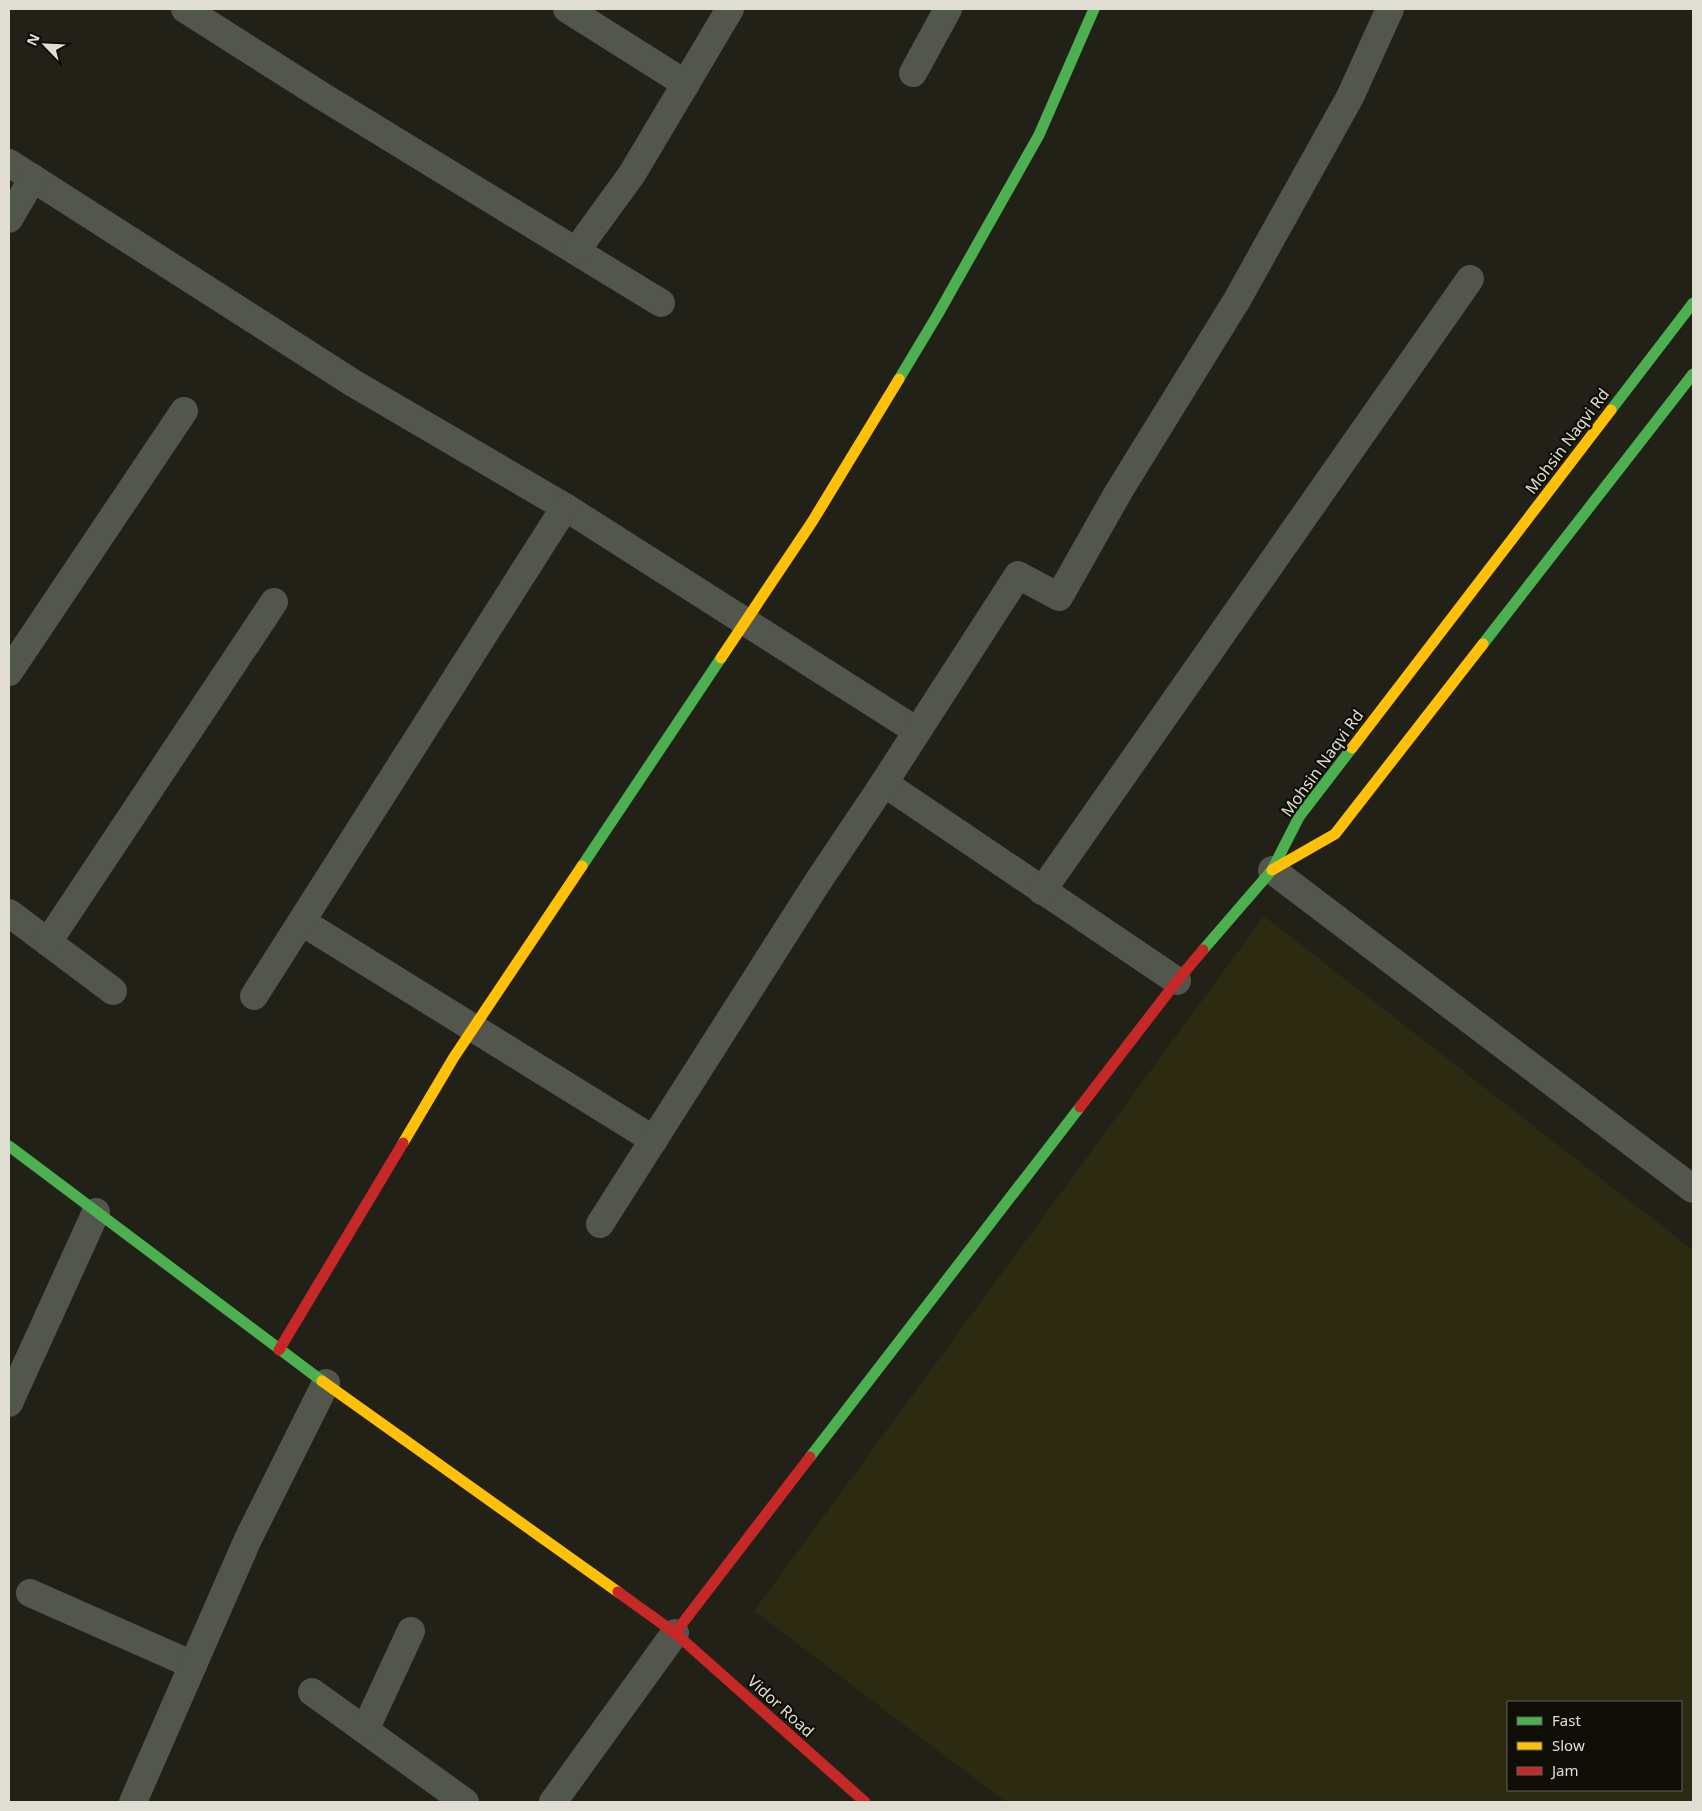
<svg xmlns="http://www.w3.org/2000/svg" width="1702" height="1811" font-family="'Noto Sans',sans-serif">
<rect width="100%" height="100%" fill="#222117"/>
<path fill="#2c2a11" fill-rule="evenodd" d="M1264 916 1693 1250V1802H1006L754 1611ZM1508 1702H1681V1790H1508Z"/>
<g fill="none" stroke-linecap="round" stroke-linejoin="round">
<g stroke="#52564d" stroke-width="28">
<polyline points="185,9 322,96 661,303"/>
<polyline points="567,9 686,84"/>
<polyline points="913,73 948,9"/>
<polyline points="9,163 353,383 565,507 917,731"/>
<polyline points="9,219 33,178"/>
<polyline points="576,251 632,174 730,9"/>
<polyline points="9,672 184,411"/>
<polyline points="884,783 1177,981"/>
<polyline points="1272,870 1693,1189"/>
<polyline points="1042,891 1470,279"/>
<polyline points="9,913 113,991"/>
<polyline points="302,922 654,1140"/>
<polyline points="48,942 274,602"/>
<polyline points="254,996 565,507"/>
<polyline points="600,1224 817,883 884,783 1018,575 1059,597 1119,491 1237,300 1350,97 1390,9"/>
<polyline points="9,1403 96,1212"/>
<polyline points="30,1593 193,1665"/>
<polyline points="312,1692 465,1802"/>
<polyline points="365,1730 411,1631"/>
<polyline points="133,1802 248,1539 326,1383"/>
<polyline points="553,1802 675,1633"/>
</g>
<g stroke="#4caf50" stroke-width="11">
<polyline points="899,379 938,314 1039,135 1094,9"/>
<polyline points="1611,410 1693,303"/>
<polyline points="1483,644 1693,374"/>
<polyline points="582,866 721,658"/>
<polyline points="1203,950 1272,870 1299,817 1352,748"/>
<polyline points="9,1146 322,1381"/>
<polyline points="810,1457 1080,1107"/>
</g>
<g stroke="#ffc107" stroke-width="11">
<polyline points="721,658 812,522 899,379"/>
<polyline points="1352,748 1611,410"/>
<polyline points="1272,870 1335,834 1483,644"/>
<polyline points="403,1143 454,1057 582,866"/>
<polyline points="322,1381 618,1592"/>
</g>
<g stroke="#c62828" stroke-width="11">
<polyline points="1080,1107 1177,981 1203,950"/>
<polyline points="279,1350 403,1143"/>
<polyline points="618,1592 675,1633 865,1802"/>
<polyline points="675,1633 810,1457"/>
</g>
</g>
<g text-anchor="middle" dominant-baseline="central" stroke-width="4.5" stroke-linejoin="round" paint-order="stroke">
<g font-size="16" fill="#e0ded2" stroke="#0f0e06">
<text transform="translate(1567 441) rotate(-53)">Mohsin Naqvi Rd</text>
<text transform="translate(1322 763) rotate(-54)">Mohsin Naqvi Rd</text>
<text transform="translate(781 1706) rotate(42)">Vidor Road</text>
</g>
</g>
<rect width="1702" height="1811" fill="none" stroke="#e0ded2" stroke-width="20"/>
<rect x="1507" y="1701" width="175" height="90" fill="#0f0e06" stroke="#636158"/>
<rect x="1517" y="1717" width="25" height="8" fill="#4caf50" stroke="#636158"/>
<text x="1552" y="1726" font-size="15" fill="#e0ded2">Fast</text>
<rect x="1517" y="1742" width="25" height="8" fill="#ffc107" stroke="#636158"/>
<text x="1552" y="1751" font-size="15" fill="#e0ded2">Slow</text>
<rect x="1517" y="1767" width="25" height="8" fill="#c62828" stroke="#636158"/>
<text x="1552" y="1776" font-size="15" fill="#e0ded2">Jam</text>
<g transform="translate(45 45) rotate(294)" stroke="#0f0e06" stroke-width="4" paint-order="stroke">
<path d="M0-4L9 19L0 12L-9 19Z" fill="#e0ded2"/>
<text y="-8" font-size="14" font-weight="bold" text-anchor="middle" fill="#e0ded2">N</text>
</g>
</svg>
